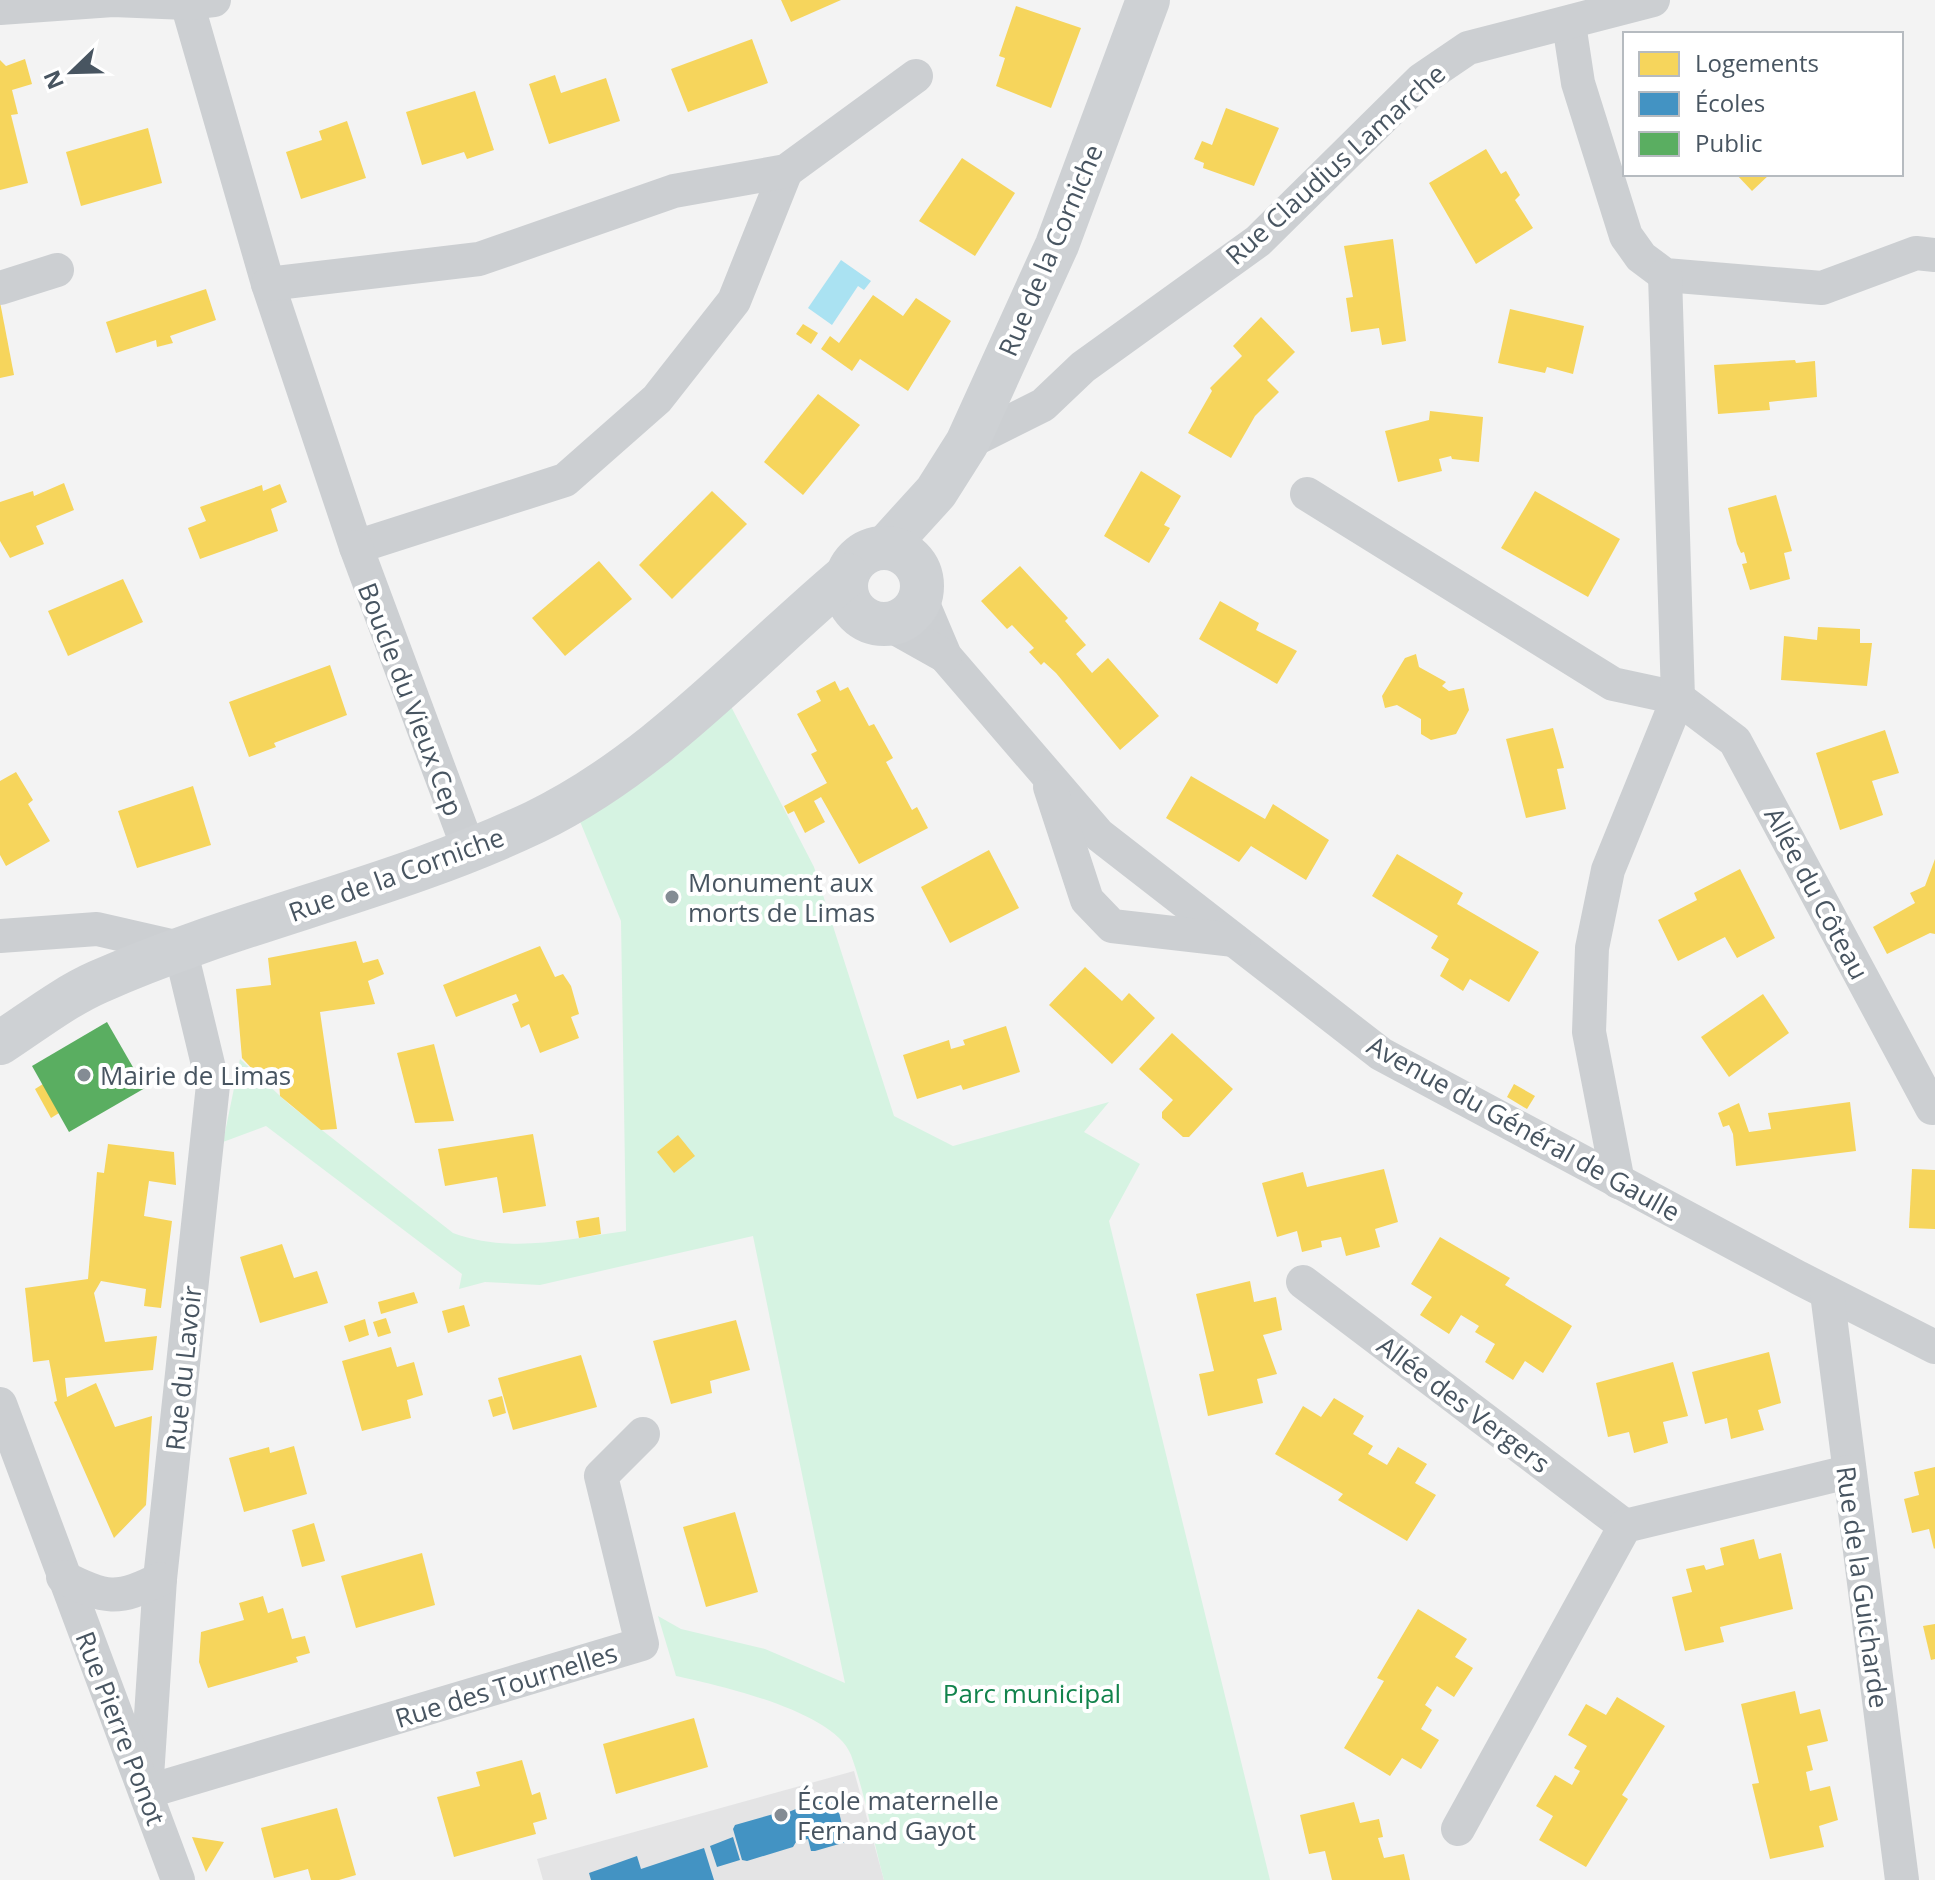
<svg xmlns="http://www.w3.org/2000/svg" width="1935" height="1880" font-family="'Open Sans',sans-serif">
<rect width="100%" height="100%" fill="#f3f3f3"/>
<polygon fill="#e4e4e5" points="854,1771 884,1880 543,1880 537,1859"/>
<path fill="#d6f3e2" d="M722 689 814 867 894 1116 953 1146 1109 1102 1084 1132 1140 1164 1109 1221 1270 1880H884C873 1840 865 1793 851 1755 834 1711 718 1685 676 1676L658 1616 681 1629 765 1649 845 1683 753 1236 540 1285 485 1282 459 1289 462 1274 266 1126 223 1142 240 1059 290 1105 453 1233C511 1254 567 1239 626 1231L621 921 572 802Z"/>
<polygon fill="#aae2f2" points="841,260 871,281 864,290 858,286 832,325 808,308"/>
<g fill="#f6d55c">
<polygon points="781,0 841,0 791,22"/>
<polygon points="1016,6 1081,28 1051,108 996,86 1005,58 999,56"/>
<polygon points="752,39 768,83 688,112 671,69"/>
<polygon points="25,59 32,84 12,90 18,114 11,115 28,183 0,190 0,60 6,66"/>
<polygon points="555,75 561,93 606,78 620,121 549,144 529,84"/>
<polygon points="475,91 494,150 467,159 464,152 422,165 406,112"/>
<polygon points="1226,108 1279,128 1254,186 1203,168 1204,163 1194,159 1202,141 1212,145"/>
<polygon points="347,121 366,178 301,199 286,152 322,140 319,131"/>
<polygon points="148,128 162,183 81,206 66,152"/>
<polygon points="1486,149 1501,174 1506,171 1520,195 1515,200 1533,228 1476,264 1429,183"/>
<polygon points="962,158 1015,193 975,256 919,221"/>
<polygon points="1736,174 1770,174 1752,191"/>
<polygon points="1393,239 1406,341 1382,345 1379,328 1351,332 1346,298 1353,297 1344,246"/>
<polygon points="206,289 216,320 170,336 173,343 157,347 156,340 116,353 106,322"/>
<polygon points="873,295 903,316 916,298 951,321 908,391 860,359 852,371 821,349 830,336 839,343"/>
<polygon points="0,302 14,375 0,378"/>
<polygon points="1510,309 1584,326 1573,374 1547,367 1545,373 1498,363"/>
<polygon points="1261,317 1295,352 1267,380 1279,392 1255,416 1231,458 1188,433 1212,391 1210,388 1242,356 1233,346"/>
<polygon points="803,324 818,333 811,344 796,334"/>
<polygon points="1795,360 1796,363 1815,361 1817,397 1769,402 1770,410 1718,414 1714,365"/>
<polygon points="818,394 860,425 803,495 764,462"/>
<polygon points="1430,411 1483,417 1479,462 1452,459 1451,456 1439,459 1442,471 1398,482 1385,431 1429,420"/>
<polygon points="1141,471 1181,496 1164,525 1170,528 1149,563 1104,536"/>
<polygon points="64,483 74,510 36,526 44,544 10,558 0,541 0,502 33,491 34,496"/>
<polygon points="280,484 287,502 271,509 278,531 200,559 188,528 206,521 200,507 262,485 263,491"/>
<polygon points="712,491 747,524 672,599 639,565"/>
<polygon points="1535,491 1620,539 1588,597 1501,548"/>
<polygon points="1776,495 1792,551 1784,553 1790,579 1750,590 1742,564 1747,563 1744,552 1741,553 1737,544 1728,508"/>
<polygon points="599,561 632,599 565,656 532,618"/>
<polygon points="1020,566 1068,618 1065,621 1086,645 1076,654 1092,673 1108,658 1159,716 1120,750 1056,673 1044,662 1041,665 1029,652 1034,648 1012,625 1007,629 981,601"/>
<polygon points="123,579 143,622 68,656 48,611"/>
<polygon points="1220,601 1259,623 1256,630 1297,651 1277,684 1199,639"/>
<polygon points="1818,627 1860,629 1860,643 1872,643 1867,686 1781,680 1784,636 1817,640"/>
<polygon points="1416,654 1419,667 1446,682 1442,686 1449,691 1464,688 1469,710 1456,734 1431,740 1421,734 1421,719 1397,705 1385,708 1382,696 1405,658"/>
<polygon points="330,665 347,715 274,743 276,747 249,757 229,702"/>
<polygon points="835,681 840,691 848,687 869,726 874,724 893,758 886,762 912,810 917,807 928,828 859,864 821,797 814,801 825,822 805,833 794,811 788,814 784,806 827,783 811,754 817,751 797,714 821,701 816,691"/>
<polygon points="1553,728 1564,768 1557,769 1566,809 1526,818 1506,739"/>
<polygon points="1885,730 1899,773 1872,781 1883,815 1840,830 1816,753"/>
<polygon points="16,772 33,800 28,804 50,841 6,866 0,855 0,781"/>
<polygon points="1191,776 1265,819 1273,804 1329,840 1306,880 1251,846 1239,862 1166,818"/>
<polygon points="193,786 211,845 137,868 118,811"/>
<polygon points="989,850 1019,908 950,943 921,887"/>
<polygon points="1397,854 1463,893 1457,904 1539,952 1509,1002 1470,979 1463,991 1440,976 1449,959 1431,948 1438,936 1372,896"/>
<polygon points="1935,859 1935,934 1930,933 1887,954 1873,927 1915,903 1910,893 1925,886"/>
<polygon points="1740,869 1775,938 1737,958 1725,937 1678,961 1658,920 1697,900 1694,893"/>
<polygon points="356,941 363,963 378,959 384,974 368,981 375,1004 320,1012 337,1129 321,1130 280,1096 279,1080 267,1085 242,1058 236,989 271,985 268,958"/>
<polygon points="540,946 555,977 563,974 571,986 579,1014 571,1017 579,1038 540,1053 529,1024 521,1028 512,1004 519,1001 516,994 456,1017 443,985"/>
<polygon points="1085,967 1122,1001 1129,993 1155,1018 1112,1064 1049,1005"/>
<polygon points="1763,994 1789,1033 1729,1077 1701,1037"/>
<polygon points="1006,1026 1020,1072 963,1090 961,1085 917,1099 903,1055 949,1040 951,1049 965,1045 963,1040"/>
<polygon points="1172,1033 1233,1089 1189,1137 1183,1137 1162,1118 1162,1112 1173,1100 1139,1069"/>
<polygon points="434,1044 454,1121 415,1123 397,1053"/>
<polygon points="43,1084 59,1113 51,1118 35,1089"/>
<polygon points="1514,1084 1535,1096 1527,1109 1507,1097"/>
<polygon points="1850,1102 1856,1151 1736,1166 1733,1134 1729,1125 1723,1127 1718,1113 1739,1103 1749,1132 1771,1129 1768,1113"/>
<polygon points="533,1134 546,1206 503,1213 497,1177 445,1186 438,1149"/>
<polygon points="678,1135 695,1156 674,1173 657,1152"/>
<polygon points="108,1144 174,1152 176,1185 149,1181 144,1216 172,1221 161,1308 144,1306 146,1289 101,1281 94,1293 105,1342 157,1336 153,1370 65,1378 67,1397 96,1383 115,1427 152,1416 146,1505 114,1538 54,1402 57,1401 49,1360 33,1362 25,1288 88,1279 97,1172 104,1173"/>
<polygon points="1384,1169 1398,1222 1375,1229 1380,1247 1346,1256 1341,1237 1321,1241 1322,1247 1302,1252 1297,1231 1277,1237 1262,1183 1303,1172 1307,1187"/>
<polygon points="1912,1169 1935,1170 1935,1229 1909,1228"/>
<polygon points="599,1217 601,1234 579,1238 576,1221"/>
<polygon points="1440,1237 1510,1278 1505,1285 1572,1326 1543,1373 1525,1361 1513,1380 1485,1362 1495,1344 1475,1332 1479,1326 1461,1315 1449,1334 1420,1315 1432,1297 1411,1284"/>
<polygon points="282,1244 294,1278 317,1271 328,1303 260,1323 240,1257"/>
<polygon points="1250,1281 1254,1302 1276,1297 1282,1330 1263,1335 1277,1374 1257,1379 1263,1403 1208,1416 1199,1374 1214,1371 1196,1294"/>
<polygon points="414,1292 418,1303 381,1314 378,1302"/>
<polygon points="464,1305 470,1326 448,1333 442,1311"/>
<polygon points="386,1318 391,1333 378,1337 373,1322"/>
<polygon points="365,1319 369,1335 349,1342 344,1326"/>
<polygon points="736,1320 750,1370 710,1381 712,1393 671,1404 653,1341"/>
<polygon points="391,1347 397,1367 414,1362 423,1395 407,1400 411,1418 362,1431 342,1361"/>
<polygon points="1769,1352 1781,1403 1758,1410 1764,1430 1731,1439 1727,1418 1705,1424 1692,1372"/>
<polygon points="581,1355 597,1407 513,1430 498,1378"/>
<polygon points="1673,1362 1688,1416 1663,1422 1668,1443 1634,1453 1629,1432 1608,1437 1596,1383"/>
<polygon points="502,1396 506,1413 493,1417 488,1400"/>
<polygon points="1334,1398 1364,1416 1353,1434 1373,1446 1368,1454 1387,1465 1398,1447 1427,1464 1415,1483 1436,1495 1407,1541 1338,1500 1343,1494 1275,1454 1303,1406 1321,1417"/>
<polygon points="294,1446 307,1494 244,1512 229,1458 269,1447 270,1453"/>
<polygon points="1935,1467 1935,1548 1934,1549 1929,1529 1912,1533 1904,1499 1919,1495 1914,1472"/>
<polygon points="735,1512 758,1592 706,1607 683,1527"/>
<polygon points="314,1523 325,1561 302,1567 292,1530"/>
<polygon points="1754,1539 1759,1559 1781,1553 1793,1609 1720,1627 1724,1642 1685,1651 1672,1597 1692,1592 1686,1569 1704,1565 1706,1570 1724,1565 1720,1548"/>
<polygon points="422,1553 435,1605 356,1628 341,1576"/>
<polygon points="263,1596 268,1613 283,1608 292,1639 305,1636 310,1653 296,1657 298,1662 208,1688 199,1662 201,1632 244,1620 239,1603"/>
<polygon points="1418,1609 1467,1639 1455,1657 1473,1668 1454,1697 1437,1686 1425,1705 1432,1710 1421,1729 1439,1740 1421,1769 1402,1758 1390,1776 1344,1748 1384,1681 1377,1678"/>
<polygon points="1935,1624 1935,1659 1931,1660 1923,1626"/>
<polygon points="1795,1691 1800,1714 1820,1709 1828,1741 1807,1746 1813,1770 1806,1772 1810,1791 1830,1786 1838,1820 1819,1826 1824,1847 1770,1859 1752,1784 1759,1783 1741,1704"/>
<polygon points="1617,1697 1665,1726 1622,1795 1628,1799 1586,1867 1539,1840 1553,1816 1536,1806 1555,1775 1572,1785 1580,1771 1574,1768 1587,1746 1568,1735 1586,1704 1606,1715"/>
<polygon points="694,1718 708,1767 616,1794 603,1744"/>
<polygon points="522,1760 532,1795 540,1792 547,1819 533,1823 536,1834 454,1857 437,1797 480,1786 476,1772"/>
<polygon points="1354,1802 1360,1823 1379,1819 1383,1837 1378,1838 1384,1858 1404,1854 1410,1880 1332,1880 1325,1851 1309,1854 1300,1815"/>
<polygon points="337,1808 356,1875 339,1880 311,1880 308,1869 274,1878 261,1828"/>
<polygon points="192,1837 224,1842 206,1872"/>
</g>
<g fill="#4393c3">
<polygon points="831,1795 836,1799 846,1842 815,1851 811,1851 808,1839 796,1842 793,1847 747,1861 742,1860 733,1829 735,1825 784,1811 786,1813"/>
<polygon points="733,1837 740,1860 717,1867 710,1846"/>
<polygon points="704,1848 714,1880 591,1880 589,1873 637,1856 641,1869"/>
</g>
<polygon fill="#5aae61" points="107,1022 145,1088 69,1132 32,1066"/>
<g fill="none" stroke-linecap="round" stroke-linejoin="round">
<g stroke="#cccfd2" stroke-width="34">
<polyline points="187,3 268,284 356,547 565,480 657,399 734,301 786,171"/>
<polyline points="0,8 113,0 187,3 214,0"/>
<polyline points="1569,24 1578,83 1626,236 1641,257 1665,275 1822,288 1916,253 1935,255"/>
<polyline points="268,284 479,259 674,191 786,171 916,76"/>
<polyline points="0,288 57,270"/>
<polyline points="967,443 1043,405 1083,367 1258,241 1421,80 1468,48 1653,0"/>
<polyline points="1307,494 1613,684 1678,698 1735,741 1932,1108"/>
<polyline points="356,547 469,850"/>
<polyline points="920,597 945,656 1099,835 1381,1054 1799,1278 1935,1347"/>
<polyline points="888,624 945,656"/>
<polyline points="1050,787 1087,900 1112,926 1234,940"/>
<polyline points="0,936 97,929 180,948 213,1085 160,1579 146,1792"/>
<polyline points="1618,1182 1589,1032 1592,948 1608,870 1678,698 1665,275"/>
<polyline points="1303,1282 1625,1526"/>
<polyline points="1827,1293 1902,1880"/>
<polyline points="0,1404 178,1880"/>
<path d="M63 1577C105 1599 118 1601 160 1579"/>
<polyline points="146,1792 642,1644 601,1476 643,1434"/>
<polyline points="1458,1829 1625,1526 1848,1472"/>
</g>
<g stroke="#ced1d4" stroke-width="44">
<polyline points="886,547 936,492 967,443 1057,245 1148,0"/>
<circle cx="884" cy="586" r="38"/>
<path d="M0 1043C31 1023 64 997 98 982 240 919 394 889 535 822 655 764 746 660 847 575"/>
</g>
</g>
<g fill="#848c94" stroke="#fff" stroke-width="3">
<circle cx="672" cy="897" r="8"/>
<circle cx="84" cy="1075" r="8"/>
<circle cx="781" cy="1815" r="8"/>
</g>
<g text-anchor="middle" dominant-baseline="central" stroke-width="8" stroke-linejoin="round" paint-order="stroke">
<g font-size="26" fill="#485561" stroke="#fff">
<text transform="translate(1335 164) rotate(-42)">Rue Claudius Lamarche</text>
<text transform="translate(1050 250) rotate(-67)">Rue de la Corniche</text>
<text transform="translate(411 699) rotate(69)">Boucle du Vieux Cep</text>
<text transform="translate(396 874) rotate(-20)">Rue de la Corniche</text>
<text transform="translate(1817 893) rotate(62)">Allée du Côteau</text>
<text transform="translate(1524 1128) rotate(29)">Avenue du Général de Gaulle</text>
<text transform="translate(183 1368) rotate(-84)">Rue du Lavoir</text>
<text transform="translate(1464 1404) rotate(37)">Allée des Vergers</text>
<text transform="translate(1863 1587) rotate(82)">Rue de la Guicharde</text>
<text transform="translate(506 1685) rotate(-17)">Rue des Tournelles</text>
<text transform="translate(121 1728) rotate(69)">Rue Pierre Ponot</text>
</g>
<g font-size="26" fill="#485561" stroke="#fff" text-anchor="start">
<text x="688" y="882">Monument aux<tspan x="688" dy="30">morts de Limas</tspan></text>
<text x="100" y="1075">Mairie de Limas</text>
<text x="797" y="1800">École maternelle<tspan x="797" dy="30">Fernand Gayot</tspan></text>
</g>
<g font-size="26" fill="#12834c" stroke="#fff">
<text x="1032" y="1693">Parc municipal</text>
</g>
</g>
<rect x="1623" y="32" width="280" height="144" fill="#ffffff" stroke="#b6bbc0" stroke-width="2"/>
<rect x="1639" y="52" width="40" height="24" fill="#f6d55c" stroke="#b6bbc0" stroke-width="2"/>
<text x="1695" y="72" font-size="24" fill="#485561">Logements</text>
<rect x="1639" y="92" width="40" height="24" fill="#4393c3" stroke="#b6bbc0" stroke-width="2"/>
<text x="1695" y="112" font-size="24" fill="#485561">Écoles</text>
<rect x="1639" y="132" width="40" height="24" fill="#5aae61" stroke="#b6bbc0" stroke-width="2"/>
<text x="1695" y="152" font-size="24" fill="#485561">Public</text>
<g transform="translate(72 72) rotate(247)" stroke="#ffffff" stroke-width="6" paint-order="stroke">
<path d="M0-6L14 30L0 20L-14 30Z" fill="#485561"/>
<text y="-12" font-size="22" font-weight="bold" text-anchor="middle" fill="#485561">N</text>
</g>
</svg>
